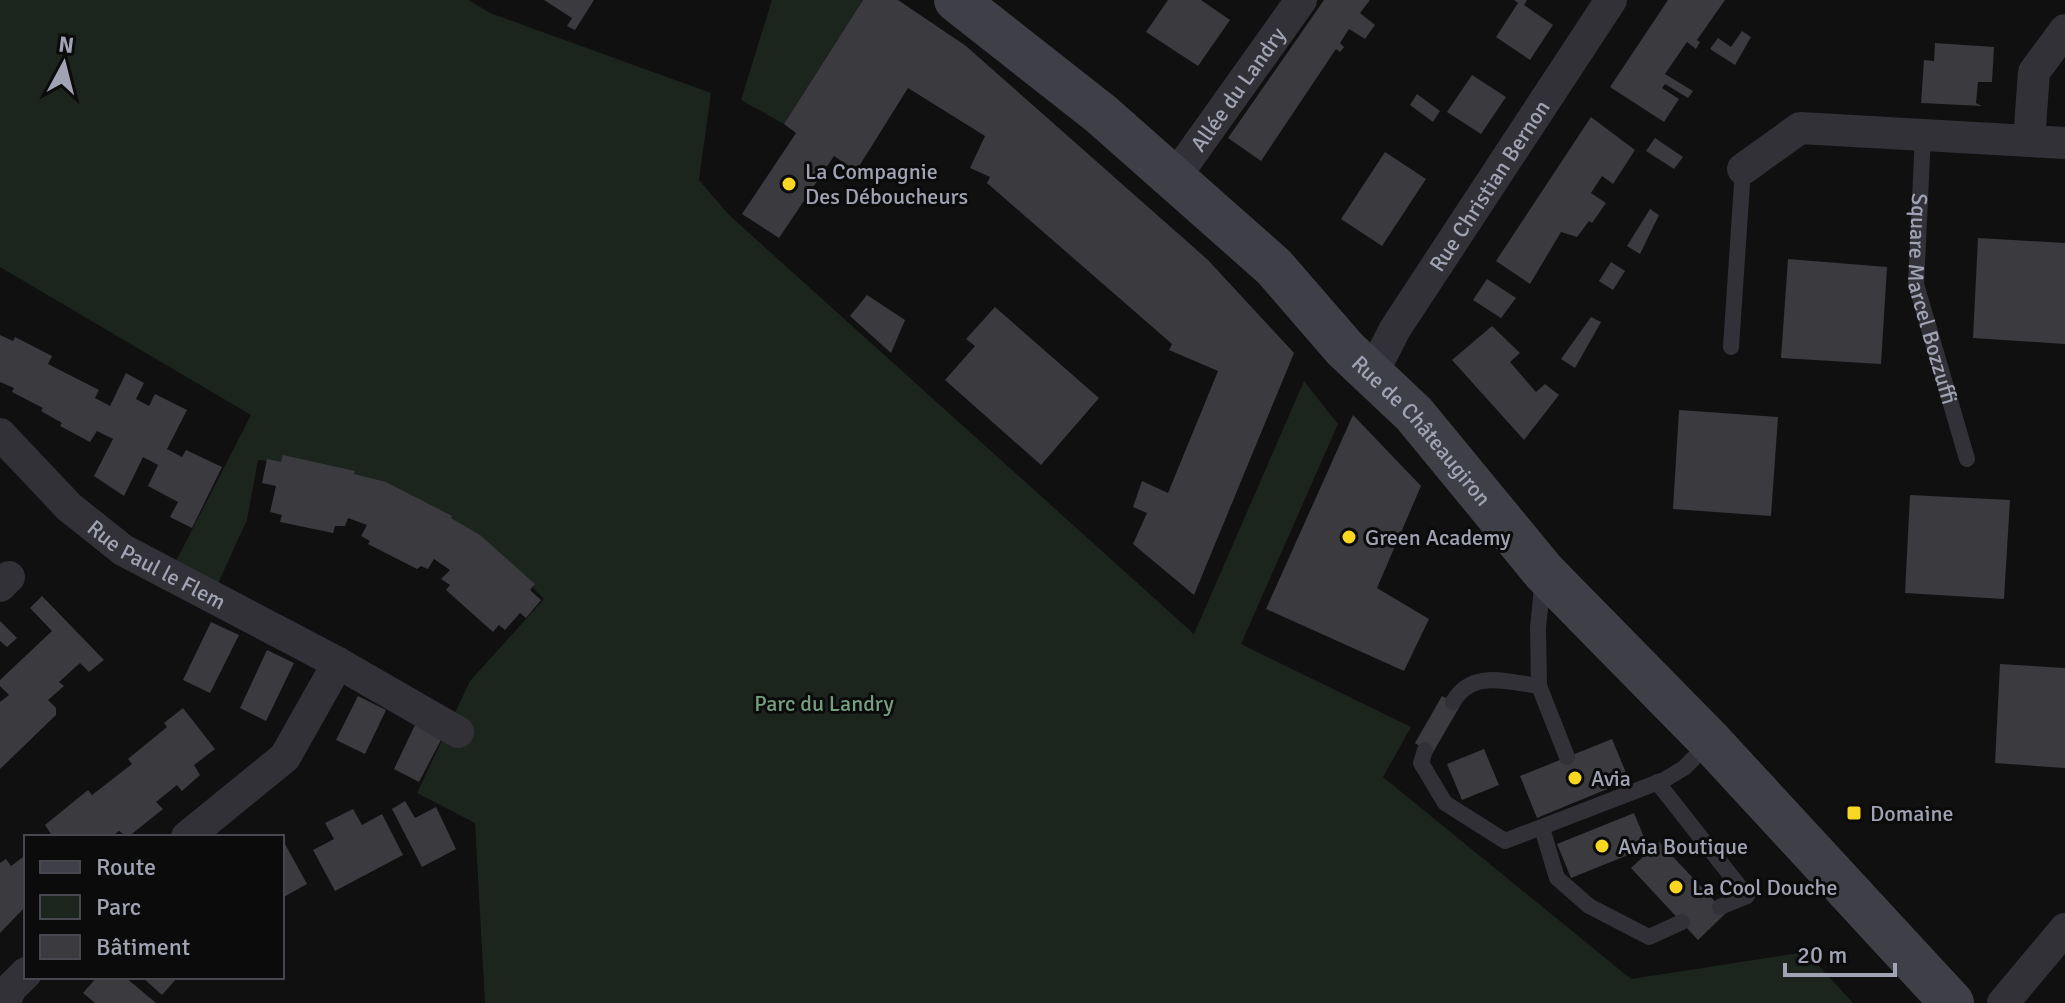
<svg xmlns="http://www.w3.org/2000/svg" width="2065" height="1003" font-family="Signika,sans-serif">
<rect width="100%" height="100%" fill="#101011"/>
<g fill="#1c241e">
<polygon points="0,0 469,0 490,13 711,93 699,180 729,215 1194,634 1304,381 1338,424 1241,644 1411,727 1383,777 1631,979 1806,952 1853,1003 485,1003 475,823 417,793 470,681 544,599 504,558 334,468 258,460 247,520 214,592 173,567 251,415 0,267"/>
<polygon points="772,0 863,0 784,124 741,100"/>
</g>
<g fill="#3a3a3f">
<polygon points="544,0 594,0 575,30 567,26 572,18"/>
<polygon points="863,0 898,0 966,46 1208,260 1294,353 1194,595 1133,544 1147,513 1133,507 1142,481 1168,493 1218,371 1169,350 1172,344 987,183 990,177 970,168 985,136 908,88 856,171 834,156 779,238 742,214 796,133 784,124"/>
<polygon points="1168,0 1201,0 1230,20 1198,66 1146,32"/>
<polygon points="1324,0 1370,0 1360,13 1375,25 1365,39 1349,29 1340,43 1344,47 1340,52 1336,49 1261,161 1228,138"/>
<polygon points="1514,0 1527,0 1524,5 1553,25 1530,60 1496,37 1518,3"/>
<polygon points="1668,0 1725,0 1697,40 1700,42 1696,49 1687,42 1665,74 1693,91 1688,98 1665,84 1662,88 1679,99 1664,122 1610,87"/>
<polygon points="1742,31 1751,37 1735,65 1710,49 1718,38 1731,47"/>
<polygon points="1935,43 1994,47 1992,82 1978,82 1976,103 1982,106 1921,103 1924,60 1934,61"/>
<polygon points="1472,75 1506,97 1481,134 1447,112"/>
<polygon points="1417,94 1440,111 1433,122 1410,105"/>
<polygon points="1591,117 1635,150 1613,184 1602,176 1591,193 1606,203 1592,223 1589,221 1577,237 1561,232 1530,284 1496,261"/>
<polygon points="1655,138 1683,157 1674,169 1646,151"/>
<polygon points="1385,152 1426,179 1382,246 1341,219"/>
<polygon points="1650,209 1659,215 1640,254 1627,246"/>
<polygon points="1978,238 2065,243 2065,344 1973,338"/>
<polygon points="1788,259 1887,267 1881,364 1781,358"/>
<polygon points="1611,262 1625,271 1613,290 1599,281"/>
<polygon points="1487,279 1516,298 1501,318 1473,300"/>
<polygon points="867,295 905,320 891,353 850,316"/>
<polygon points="995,307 1099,398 1041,465 945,380 975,346 966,339"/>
<polygon points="1591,317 1601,322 1575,368 1561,359"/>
<polygon points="1492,326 1520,353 1510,362 1536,392 1545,384 1559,395 1524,440 1452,360"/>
<polygon points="0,335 13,341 15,337 52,356 48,364 99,390 95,398 110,406 126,373 144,383 136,399 149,406 155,394 187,410 167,449 182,457 186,450 222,467 192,528 170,517 178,502 148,486 158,465 143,457 124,496 94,476 113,439 97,431 90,442 60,426 62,423 41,411 43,408 12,392 14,388 0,382"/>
<polygon points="1679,410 1778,417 1771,516 1673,509"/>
<polygon points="1353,415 1421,486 1377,588 1429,619 1404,671 1266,609"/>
<polygon points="283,455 355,471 354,474 386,482 452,516 451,518 480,535 526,576 535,584 530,590 541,600 526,618 520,613 505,630 499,625 493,632 446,590 450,585 441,579 450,570 434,559 428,569 421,566 417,569 368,544 370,541 361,536 367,525 348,518 345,526 335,526 333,533 280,522 282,515 270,512 276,486 262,483 267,459 281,462"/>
<polygon points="1910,495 2010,500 2004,599 1905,593"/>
<polygon points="42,596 104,660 89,672 80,663 59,682 64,686 48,700 56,708 56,715 0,769 0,702 9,695 0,686 0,680 52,631 30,608"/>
<polygon points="0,621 17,638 7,647 0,641"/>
<polygon points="211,622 239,635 210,693 183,680"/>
<polygon points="267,650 294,663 266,721 240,708"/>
<polygon points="2000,664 2065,668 2065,768 1995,763"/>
<polygon points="358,696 386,710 365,754 336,740"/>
<polygon points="1442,696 1460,706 1432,754 1415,743"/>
<polygon points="183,708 215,749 194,765 200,775 182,791 177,785 156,802 163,809 128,837 119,831 111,837 47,837 51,834 45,825 88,790 92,795 132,764 128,759 167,727 164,723"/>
<polygon points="415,725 442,738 419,782 394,769"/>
<polygon points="1612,739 1629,780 1537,818 1520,776"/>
<polygon points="1484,749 1499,785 1462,800 1447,764"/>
<polygon points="405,801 415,818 436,807 456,849 422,867 392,809"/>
<polygon points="353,809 362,825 382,814 403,855 335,891 313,850 334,839 325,823"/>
<polygon points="1634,813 1648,847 1571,878 1557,844"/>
<polygon points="1659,842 1726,913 1698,940 1631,868"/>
<polygon points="285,844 307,884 282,898 282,846"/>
<polygon points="26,855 26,906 0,933 0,863 6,859 11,866"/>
<polygon points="97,977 125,977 156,1003 95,1003 83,993"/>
<polygon points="142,977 178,977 162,995"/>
</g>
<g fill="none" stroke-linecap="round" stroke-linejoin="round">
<g stroke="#313137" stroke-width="16">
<path id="s1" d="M1923 135 1916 284 1967 459"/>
<polyline points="1731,347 1743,169"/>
<polyline points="1543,577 1538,628 1539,686 1567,757"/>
<path d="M1453 702C1472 669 1507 682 1539 686"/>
<polyline points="1425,750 1421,763 1445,803 1505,841 1664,780 1684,768 1710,742"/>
<polyline points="1657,782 1747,896 1720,907"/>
<polyline points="1542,828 1557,878 1589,906 1649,937 1682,922"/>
</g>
<g stroke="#313137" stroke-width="32">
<polyline points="2029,141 2034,72 2065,30"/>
<polyline points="1743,169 1800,128 2065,143"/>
<path id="s2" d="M1175 177 1301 0"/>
<path id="s3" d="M1373 372 1395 329 1611 0"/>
<path id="s4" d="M0 434 69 507 123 550 338 663 458 732"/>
<polyline points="0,586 9,577"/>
<polyline points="187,837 285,757 338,663"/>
<polyline points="4,1003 11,988 26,973"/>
<polyline points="2003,1003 2065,929"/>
</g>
<path stroke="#3f3f47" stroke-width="44" id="s5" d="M956 0 1101 114 1274 267 1345 349 1414 414 1544 572 1710 741 1952 1003"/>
</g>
<g fill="#f9d621" stroke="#0b0b0c" stroke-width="3">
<circle cx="789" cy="184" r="8"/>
<circle cx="1349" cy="537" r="8"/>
<circle cx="1575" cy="778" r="8"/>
<rect x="1846" y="805" width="16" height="16" rx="4"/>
<circle cx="1602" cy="846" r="8"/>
<circle cx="1676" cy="887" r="8"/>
</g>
<g text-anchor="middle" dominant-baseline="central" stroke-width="6" stroke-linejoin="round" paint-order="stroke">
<g font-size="22" fill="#a0a3b3" stroke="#0b0b0c">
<text stroke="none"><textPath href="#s2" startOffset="108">Allée du Landry</textPath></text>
<text stroke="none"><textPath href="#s3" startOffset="220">Rue Christian Bernon</textPath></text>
<text stroke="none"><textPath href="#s1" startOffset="166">Square Marcel Bozzuffi</textPath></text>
<text stroke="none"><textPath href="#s5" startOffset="636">Rue de Châteaugiron</textPath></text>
<text stroke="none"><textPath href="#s4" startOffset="206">Rue Paul le Flem</textPath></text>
</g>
<g font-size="22" fill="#a0a3b3" stroke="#0b0b0c" text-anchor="start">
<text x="805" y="171">La Compagnie<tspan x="805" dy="25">Des Déboucheurs</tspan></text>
<text x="1365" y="537">Green Academy</text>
<text x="1591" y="778">Avia</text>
<text x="1870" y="813">Domaine</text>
<text x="1618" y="846">Avia Boutique</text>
<text x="1692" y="887">La Cool Douche</text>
</g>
<g font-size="22" fill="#769f80" stroke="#0b0b0c">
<text x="824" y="703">Parc du Landry</text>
</g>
</g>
<rect x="24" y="835" width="260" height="144" fill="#0b0b0c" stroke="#47484f" stroke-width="2"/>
<rect x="40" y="861" width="40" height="12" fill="#3f3f47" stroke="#47484f" stroke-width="2"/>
<text x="96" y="875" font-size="24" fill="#a0a3b3">Route</text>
<rect x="40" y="895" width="40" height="24" fill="#1c241e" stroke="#47484f" stroke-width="2"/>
<text x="96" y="915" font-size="24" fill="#a0a3b3">Parc</text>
<rect x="40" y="935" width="40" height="24" fill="#3a3a3f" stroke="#47484f" stroke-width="2"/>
<text x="96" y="955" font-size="24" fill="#a0a3b3">Bâtiment</text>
<g transform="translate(64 64) rotate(7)" stroke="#0b0b0c" stroke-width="6" paint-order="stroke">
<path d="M0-6L14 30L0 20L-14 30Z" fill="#a0a3b3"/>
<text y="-12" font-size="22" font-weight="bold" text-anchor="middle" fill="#a0a3b3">N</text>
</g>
<path d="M1785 963v12h110v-12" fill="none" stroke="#a0a3b3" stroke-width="4"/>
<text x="1797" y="963" font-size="24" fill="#a0a3b3" stroke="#0b0b0c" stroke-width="6" paint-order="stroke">20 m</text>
</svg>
